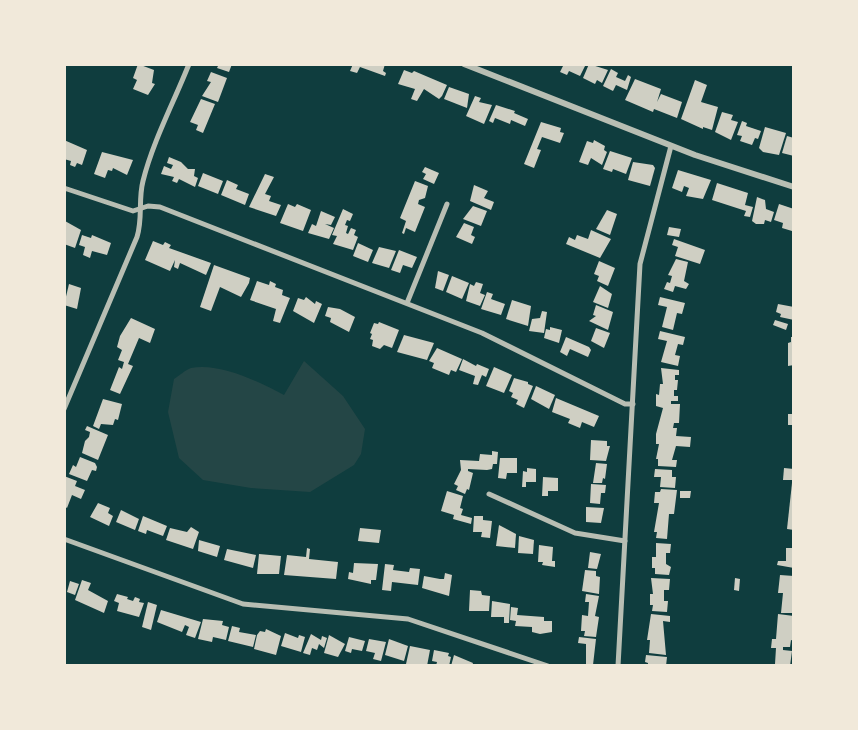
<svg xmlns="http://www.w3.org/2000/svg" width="858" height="730" font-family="'IBM Plex Serif',serif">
<rect width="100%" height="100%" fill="#0f3d3e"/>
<path fill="#244646" d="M304 361 343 396 365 429 361 454 354 465 310 492 251 488 203 480 179 458 168 412 174 379C179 376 185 370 191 368 219 362 260 382 284 395Z"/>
<g fill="#cfcfc3">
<polygon points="138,64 154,70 152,83 155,84 148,95 133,89 137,80 133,78"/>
<polygon points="219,64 232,64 229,72 217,68"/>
<polygon points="353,64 385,64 383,71 386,73 385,76 360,67 357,73 350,71"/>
<polygon points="564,64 586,64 580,76 569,71 567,75 560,72"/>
<polygon points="589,64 608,70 602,83 597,80 595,84 583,78"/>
<polygon points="611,69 618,73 616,77 625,81 628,75 631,77 627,90 616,85 613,91 603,86"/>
<polygon points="404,70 412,73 414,71 447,85 442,96 439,99 424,89 417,101 411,99 415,89 398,84"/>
<polygon points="211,72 227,78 218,102 202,96 211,82 207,81"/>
<polygon points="635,79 661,89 657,102 661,94 682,102 677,118 654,109 653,112 625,100"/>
<polygon points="695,80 707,85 701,102 718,107 712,130 703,127 703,129 681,119"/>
<polygon points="449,87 469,94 467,108 444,99"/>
<polygon points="475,96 481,98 479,102 492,105 484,124 466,116"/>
<polygon points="201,99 215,104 203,133 196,130 198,125 190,122"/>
<polygon points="496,105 515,111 514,113 528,119 525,126 511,120 510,124 495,118 493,123 489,121"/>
<polygon points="722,112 733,115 731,120 738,122 731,140 715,132"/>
<polygon points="742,121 747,123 746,126 761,131 758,139 755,138 752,145 740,141 742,136 737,135"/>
<polygon points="541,122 561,128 560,132 564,133 560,143 542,137 537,149 541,150 534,168 524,164"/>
<polygon points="765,127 786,133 779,155 763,152 759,148"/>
<polygon points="787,136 794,138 794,156 782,153"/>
<polygon points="64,140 87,150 82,165 77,163 75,167 70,165 71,161 64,159"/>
<polygon points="594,140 605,146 604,150 607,152 602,165 591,158 588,165 579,162 587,141 593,143"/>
<polygon points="610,151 632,158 626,174 613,169 612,172 603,169"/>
<polygon points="102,152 133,160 127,175 113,168 112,171 108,170 105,178 94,174"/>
<polygon points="169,157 181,162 188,169 195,169 194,176 198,178 195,187 179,179 177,183 172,181 174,177 161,174 164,166 171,169 173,165 167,163"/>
<polygon points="633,162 653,165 655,168 650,186 628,180"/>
<polygon points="425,167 439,173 434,184 423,179 426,174 422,172"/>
<polygon points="678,170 711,180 703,199 686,196 689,188 684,186 682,192 672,188"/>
<polygon points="203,173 223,181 218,194 198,186"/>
<polygon points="265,174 274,177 265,194 271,196 269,201 281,205 276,216 249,207"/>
<polygon points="227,180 238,185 236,189 249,194 245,205 221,195"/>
<polygon points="415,181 428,186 425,198 419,200 418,204 425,207 415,232 406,228 404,234 402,233 406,221 400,218"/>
<polygon points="717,183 748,193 745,205 753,207 750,217 744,216 746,211 712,200"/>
<polygon points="474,185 488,191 484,198 494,202 491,210 470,201"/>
<polygon points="757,197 765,200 766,209 774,212 771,222 765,220 764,224 756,224 752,221"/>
<polygon points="288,204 295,207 297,204 311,210 303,231 280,223"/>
<polygon points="779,204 794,209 792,231 782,228 783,223 774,220"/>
<polygon points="473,206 487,211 481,226 463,219"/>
<polygon points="343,209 353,214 350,221 347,220 345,225 348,226 346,233 348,234 351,228 356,230 354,235 358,237 353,250 333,244 337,236 332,235"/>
<polygon points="607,210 617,214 610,235 596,229"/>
<polygon points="321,211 335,217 331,225 325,224 334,228 329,239 308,233 312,224 316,226"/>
<polygon points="65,221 81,230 75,248 64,244"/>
<polygon points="464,223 474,227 471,235 475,237 472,244 456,237"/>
<polygon points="669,227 681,229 679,237 667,235"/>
<polygon points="591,230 611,239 600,258 566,244 569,237 575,240 577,235 588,239"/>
<polygon points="82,235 91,238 92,235 111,243 107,255 92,251 90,258 83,255 85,247 79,245"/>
<polygon points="674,239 705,250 700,264 675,256 678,247 672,245"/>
<polygon points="153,241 163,245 165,242 171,245 169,248 211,263 206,275 180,263 178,269 174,267 175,260 170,271 145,260"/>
<polygon points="358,243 373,250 368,262 353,256"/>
<polygon points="379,247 396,251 389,268 372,263"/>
<polygon points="399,250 417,257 412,268 403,265 400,273 391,270"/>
<polygon points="676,259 688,262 684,281 689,284 686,289 675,286 673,292 664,289 667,282 670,283 672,276 668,275"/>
<polygon points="599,261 615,268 608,286 597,281 599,276 594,274"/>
<polygon points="214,265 250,278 249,283 241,297 220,287 211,311 200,307"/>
<polygon points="438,271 449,275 443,291 435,288"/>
<polygon points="452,276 469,283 462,299 446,292"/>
<polygon points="257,281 269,285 270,281 276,284 275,287 283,290 282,295 290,298 280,323 273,321 276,309 250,300"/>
<polygon points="476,282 483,284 480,293 485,295 480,306 466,301 470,284 474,286"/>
<polygon points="69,284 81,288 77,309 64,305"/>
<polygon points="600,286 612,294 608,308 593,302"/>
<polygon points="487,292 493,294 491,299 505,304 501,315 481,309"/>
<polygon points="306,297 315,304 316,301 322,304 314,323 293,311 298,298 304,300"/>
<polygon points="660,297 685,303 682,314 677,313 673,330 662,327 667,307 658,305"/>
<polygon points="512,300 531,306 528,326 506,319"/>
<polygon points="778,304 794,307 794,320 780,317 781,314 776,312"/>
<polygon points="596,305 613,312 608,330 589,321 596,316 593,315"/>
<polygon points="328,307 340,309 355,317 349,332 330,322 331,318 325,316"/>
<polygon points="542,311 547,312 544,333 529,331 532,319 540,318"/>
<polygon points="131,318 155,329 150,343 139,338 128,364 133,366 120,394 110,390 119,367 122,369 124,362 118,360 122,350 117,347 120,336"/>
<polygon points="775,320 788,324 786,330 773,325"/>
<polygon points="379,322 399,330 392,348 384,345 380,349 372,346 373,340 370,339 372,334 370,333 374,323 378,324"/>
<polygon points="550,327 562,330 559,343 544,338 546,329 550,330"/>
<polygon points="596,328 610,333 604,348 591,341"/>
<polygon points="660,331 685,337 683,345 678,344 675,355 680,356 678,366 661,362 667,341 658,339"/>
<polygon points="404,335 434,343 427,360 397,352"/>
<polygon points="566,337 589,347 591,350 588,357 570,349 567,356 560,352"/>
<polygon points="791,337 794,337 794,365 788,366 788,343 791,342"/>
<polygon points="437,348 462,359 456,372 451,370 449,375 432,368 434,363 429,361"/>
<polygon points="463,359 476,366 477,364 489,369 486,377 482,375 478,385 473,384 475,376 459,370"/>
<polygon points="494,367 512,375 504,393 486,386"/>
<polygon points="661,368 679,370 679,375 675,375 675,380 678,380 677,390 674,390 674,396 678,396 678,401 671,401 671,404 680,404 679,423 674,423 673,428 677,428 676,436 691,437 690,447 676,446 672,460 677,460 676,467 658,466 658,459 656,459 659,444 656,444 656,434 663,408 656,406 656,394 659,395 660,384 663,384"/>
<polygon points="514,378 528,382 528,384 533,386 524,408 516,404 518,400 511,397 513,393 509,391"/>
<polygon points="536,386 555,395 549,409 531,399"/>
<polygon points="556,398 599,416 594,427 582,422 580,428 568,423 570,419 552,412"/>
<polygon points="103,399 122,404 118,420 115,419 113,425 101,424 99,429 93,426"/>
<rect x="788" y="414" width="6" height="11"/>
<polygon points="87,426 108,435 98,460 82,453 85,441 89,437 90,432 85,430"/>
<polygon points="591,440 607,441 607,446 610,446 606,461 590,460"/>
<polygon points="492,451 498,452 497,464 493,464 492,469 487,470 468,469 468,471 473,473 469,490 467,489 465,494 456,490 458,486 454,484 461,470 460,460 479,461 480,454 492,455"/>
<polygon points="80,457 95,463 97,467 96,471 92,470 87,481 69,474 73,465 76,467"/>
<polygon points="500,458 517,458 517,473 507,473 506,479 498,478"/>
<polygon points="596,463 607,464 605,479 603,478 602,483 593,483"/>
<polygon points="527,468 536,469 536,482 526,482 526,487 522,487 523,471 527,472"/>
<polygon points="784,468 794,469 794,480 783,480"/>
<polygon points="655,469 672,470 672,477 676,477 675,488 660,487 661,477 654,477"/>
<polygon points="64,476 77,481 75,486 85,490 81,499 72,495 67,508 64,506"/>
<polygon points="543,477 558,478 558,491 548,491 548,496 542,496"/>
<polygon points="792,483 794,483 794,530 787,529"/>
<polygon points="591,484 606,485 605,493 601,493 600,504 590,503"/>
<polygon points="661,489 677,490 674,514 669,514 667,539 656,538 657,532 654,532 659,503 654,503 655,492 660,492"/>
<polygon points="447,491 463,496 460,508 463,509 461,515 472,518 471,524 453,519 454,515 441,511"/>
<polygon points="680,491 691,491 690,498 680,498"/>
<polygon points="98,503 110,508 108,513 113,516 109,526 90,517"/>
<polygon points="586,507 604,508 601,523 586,522"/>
<polygon points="121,510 139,519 135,530 116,522"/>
<polygon points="143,516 167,526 163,536 147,530 146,534 138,531"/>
<polygon points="474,516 483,516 483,520 492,521 490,538 481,537 482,532 473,532"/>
<polygon points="499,525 516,534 515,548 496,546"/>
<polygon points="191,527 199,532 193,549 166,540 170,528 187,532"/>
<polygon points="360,528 381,530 379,543 358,541"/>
<polygon points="519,536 534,540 533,554 518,553"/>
<polygon points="199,540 220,546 217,557 198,551"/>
<polygon points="656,543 671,544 670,553 666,553 666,564 671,567 669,575 655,574 655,568 652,568 652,557 656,557"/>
<polygon points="539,545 553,547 552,561 555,561 555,567 542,565 543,562 538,562"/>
<polygon points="307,548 310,549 309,559 338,562 336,579 284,575 287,555 306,557"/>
<polygon points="786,548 794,548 794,568 777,565 778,561 786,561"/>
<polygon points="227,549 256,555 253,568 224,560"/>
<polygon points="590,552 601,554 597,569 588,568"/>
<polygon points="259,554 281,556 279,574 257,574"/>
<polygon points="354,563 378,564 376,580 371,580 371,584 348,579 349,572 353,573"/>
<polygon points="385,564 394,565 393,570 409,572 410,568 420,569 418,585 392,582 391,591 382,590"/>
<polygon points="585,570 596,571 596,576 600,577 599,594 582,591"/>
<polygon points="445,573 452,575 449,596 422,588 424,576 440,579 444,579"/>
<polygon points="780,575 794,576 792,613 781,613 783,593 778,593"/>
<polygon points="651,578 670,579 669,590 664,590 664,601 668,601 667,612 652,611 653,605 650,605 650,594 653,594"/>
<polygon points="735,578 740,579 739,591 734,590"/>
<polygon points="82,580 91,583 88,590 108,601 104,613 75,600"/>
<polygon points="70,581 79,584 75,595 67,592"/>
<polygon points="470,590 481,591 482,595 490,596 489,611 469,611"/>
<polygon points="117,594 128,597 127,599 133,601 135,597 140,599 139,602 144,603 139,617 117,611 119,603 114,601"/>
<polygon points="586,594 599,596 595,616 599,617 596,637 584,636 585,631 581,631 582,615 588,616 589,602 585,602"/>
<polygon points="492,601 510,604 509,623 504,623 504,617 491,617"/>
<polygon points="148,602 157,605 151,630 142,627"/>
<polygon points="511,607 518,608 517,615 544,617 544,621 552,621 552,632 540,634 532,632 532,627 515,626 516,621 510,620"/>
<polygon points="161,610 201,622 195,638 186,635 189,627 185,625 182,632 157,622"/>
<polygon points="651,614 670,616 670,622 663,621 666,655 649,653 650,640 647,640"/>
<polygon points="778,614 794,616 794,641 791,640 790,647 783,647 783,650 792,651 790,666 775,664 776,648 771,648 772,639 776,639"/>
<polygon points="203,619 223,621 222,625 229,627 226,640 213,637 212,642 198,639"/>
<polygon points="232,626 240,628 239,632 256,635 253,647 228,641"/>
<polygon points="266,629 281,636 276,655 254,649 257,635 260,631 265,632"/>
<polygon points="285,633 298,638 299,635 305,637 301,652 281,646"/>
<polygon points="311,634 321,640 322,636 327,638 324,648 319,644 317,650 312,648 310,655 303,653"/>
<polygon points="329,635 345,644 338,657 324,653"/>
<polygon points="349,637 365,641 362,651 352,649 351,653 345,651"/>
<polygon points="579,637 596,639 593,665 586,664 586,644 578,643"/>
<polygon points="369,639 386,642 381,661 373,659 375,653 366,651"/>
<polygon points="389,639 408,646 404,661 385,655"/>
<polygon points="410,646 430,650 427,666 406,664"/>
<polygon points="434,650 449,653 448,656 451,657 449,666 436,666 437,662 432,661"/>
<polygon points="454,655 473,663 472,666 451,666"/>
<polygon points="646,655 667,657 666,666 648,666 648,663 645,662"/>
</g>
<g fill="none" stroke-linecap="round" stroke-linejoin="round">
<g stroke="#b8beb3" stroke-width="5">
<polyline points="64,188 133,211 148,206 160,207 482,333 625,404 633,404"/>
<polyline points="407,303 447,204"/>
<path d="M64 409 137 237C143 218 138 200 143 181 153 141 174 102 189 64"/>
<polyline points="489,494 575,533 625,541"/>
<polyline points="64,539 243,604 408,619 548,666"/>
<polyline points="618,666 640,264 671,146"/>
</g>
<polyline stroke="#b8beb3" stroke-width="6" points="464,64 695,155 794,187"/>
</g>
<rect width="858" height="730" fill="none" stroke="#f1e9da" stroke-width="132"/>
</svg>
